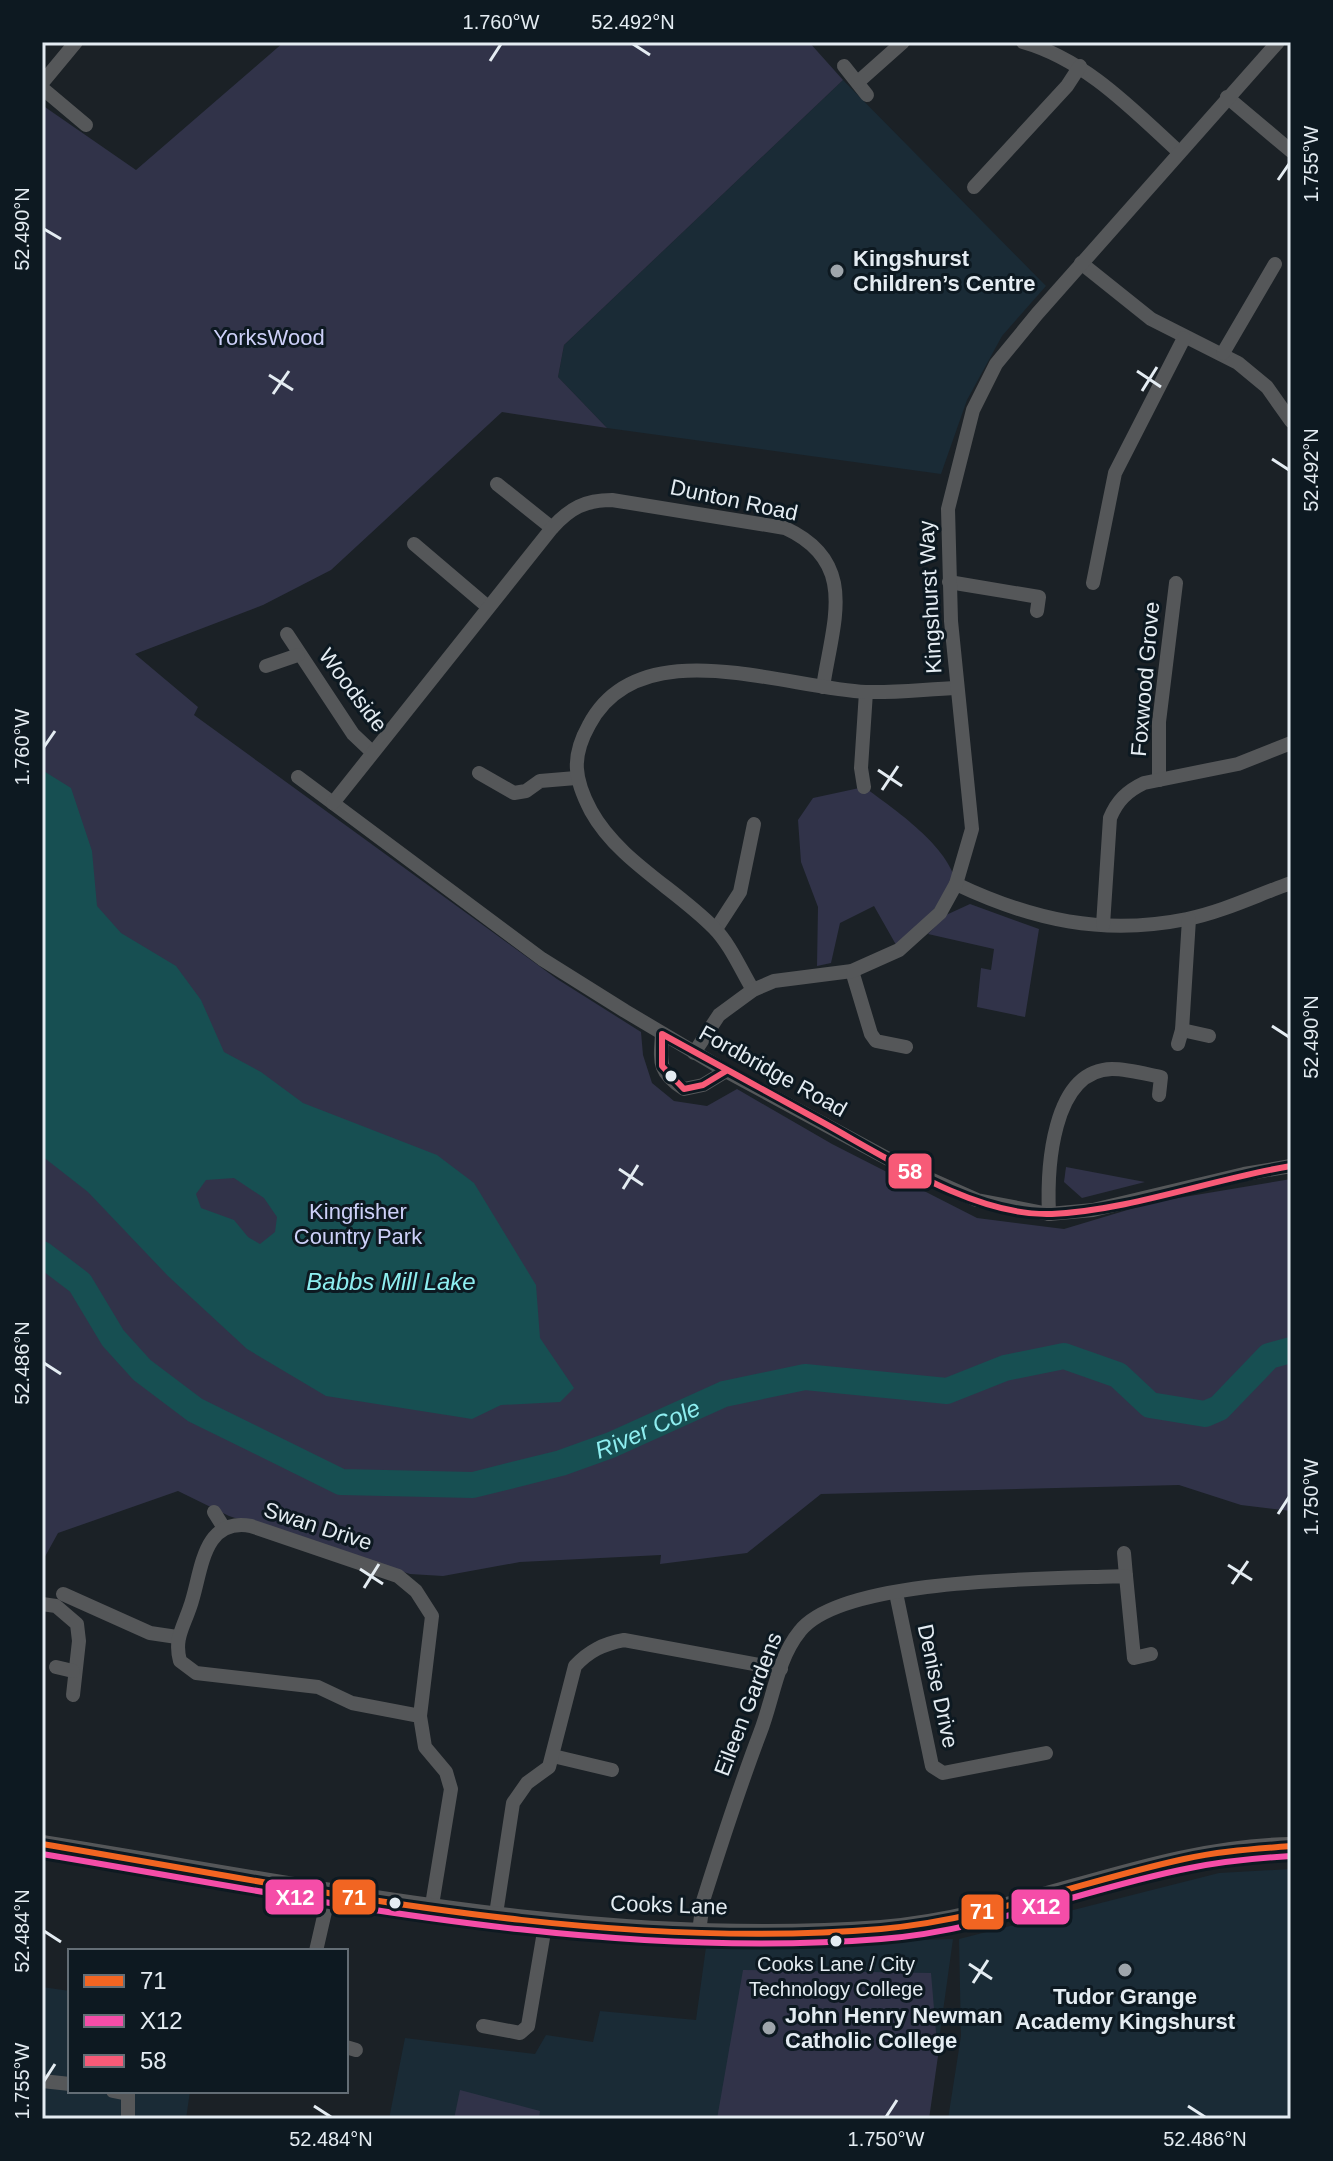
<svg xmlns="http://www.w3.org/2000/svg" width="1333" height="2161" font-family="Arial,sans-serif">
<rect width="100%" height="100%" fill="#1b2126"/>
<g fill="#1a2b36">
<polygon points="843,80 1046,286 1002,336 967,400 941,474 607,428 558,377 564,345"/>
<polygon points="1291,1869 1291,2119 948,2119 961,2036 959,1939 1219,1873"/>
<polygon points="953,1939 928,2119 389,2119 405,2038 535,2054 546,2035 593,2042 600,2011 696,2020 706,1947"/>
<polygon points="42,1987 70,1991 70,2091 190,2091 186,2119 42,2119"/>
</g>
<g fill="#313349">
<polygon points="284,42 809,42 843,80 564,345 558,377 607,428 502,412 331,570 263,605 135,654 198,707 194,715 557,979 641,1032 643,1055 652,1083 674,1101 707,1106 737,1089 832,1144 977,1218 1064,1229 1154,1202 1291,1179 1291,1511 1241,1505 1179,1485 821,1494 747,1553 660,1564 661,1555 520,1562 443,1576 410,1574 229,1516 178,1491 58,1533 42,1562 42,105 136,170"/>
<path d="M864 787C894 809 950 847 956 884L899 950 874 906 840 923 831 963 817 966 818 907 801 862 798 820 813 798Z"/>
<polygon points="970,904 1039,929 1025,1017 977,1007 981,968 991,970 994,949 928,934 946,915"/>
<polygon points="1066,1167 1145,1182 1082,1198 1064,1182"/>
<polygon points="743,1970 931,1973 938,2056 929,2119 717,2119"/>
<polygon points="460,2090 540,2111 539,2119 454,2119"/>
</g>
<path fill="#174f52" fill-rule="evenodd" d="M42 770 71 788 92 851 97 906 121 933 176 966 201 1000 224 1052 261 1072 303 1103 437 1155 474 1183 536 1285 540 1338 574 1388 560 1402 501 1405 472 1419 326 1396 247 1349 168 1276 88 1192 42 1156ZM234 1178 264 1198 277 1217 275 1232 260 1244 248 1237 234 1220 201 1208 196 1194 206 1180Z"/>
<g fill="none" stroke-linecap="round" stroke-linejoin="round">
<path stroke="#174f52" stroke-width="26" id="s1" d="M42 1254 80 1283 113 1338 142 1370 195 1410 341 1482 473 1485 561 1463 611 1445 724 1394 805 1377 947 1391 1005 1368 1064 1356 1118 1375 1150 1405 1205 1414 1219 1408 1269 1356 1291 1350"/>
<g stroke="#555759" stroke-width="14">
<path d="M1023 42C1086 60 1132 109 1179 152"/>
<polyline points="844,66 867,95"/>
<polyline points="858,82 903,42"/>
<polyline points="42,83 76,42"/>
<polyline points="42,88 86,125"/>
<polyline points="1227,97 1291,151"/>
<polyline points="974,187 1067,86 1080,66"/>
<polyline points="1081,263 1151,319 1238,363 1267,387 1291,421"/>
<polyline points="1223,353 1275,264"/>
<polyline points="497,484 552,528"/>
<polyline points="414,544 488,607"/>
<polyline points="949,582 1039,597 1037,611"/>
<polyline points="1093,583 1115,473 1184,338"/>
<polyline points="287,634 353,734 372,752"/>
<polyline points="266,666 298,655"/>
<polyline points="479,773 514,793 526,791 540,781 576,778"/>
<polyline points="298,777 542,959 625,1011 726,1071 905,1168 977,1200 1049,1214 1093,1210 1244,1174 1291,1166"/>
<polyline points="1159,780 1159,722 1176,583"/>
<polyline points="864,787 861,768 866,692"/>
<path d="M333 803 552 528C570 508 585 500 612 500L785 528C859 562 833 621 823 687"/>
<path d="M956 884C1032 920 1103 936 1187 919 1222 912 1257 895 1291 883"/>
<path d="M1103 925 1110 818C1117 801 1127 791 1144 783L1238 764 1291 743"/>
<polyline points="716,929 740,892 754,824"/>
<polyline points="852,971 871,1034 876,1041 906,1047"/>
<path d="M753 990C741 970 730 944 714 928 676 889 618 860 591 811 574 779 571 757 589 725 639 629 783 688 866 692 896 693 927 689 957 688"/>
<polyline points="1182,1030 1209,1036"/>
<path d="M662 1034C660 1063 658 1072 684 1089L703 1085 726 1071"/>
<polyline points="1178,1044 1182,1030 1189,919"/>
<polyline points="694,1053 719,1015 753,990 774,981 852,971 899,950 940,913 956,884 972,829 951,621 948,509 973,410 996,364 1037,314 1278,42"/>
<path d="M1049 1214C1047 1171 1051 1070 1112 1069 1128 1069 1146 1074 1161 1077L1159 1095"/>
<polyline points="214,1512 224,1528"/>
<polyline points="1124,1553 1126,1576"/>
<polyline points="896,1593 932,1766 943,1773 1046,1753"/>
<polyline points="63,1594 150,1633 177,1637"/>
<polyline points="42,1604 56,1606 77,1624 79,1641 73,1695"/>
<polyline points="56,1667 73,1671"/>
<path d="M420 1716 432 1616 416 1591 398 1576 251 1526C201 1517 202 1574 190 1607 183 1628 174 1639 180 1661L196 1673 318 1687 352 1703 420 1716 425 1747 446 1772 451 1789 432 1905"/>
<polyline points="553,1756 612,1770"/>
<path d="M496 1914 513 1803 527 1783 549 1767 575 1666C589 1651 603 1644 624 1640L781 1669"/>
<path d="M699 1932 703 1901C721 1844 739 1788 760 1733 773 1700 777 1659 800 1631 843 1576 1057 1579 1126 1576L1134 1658 1151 1654"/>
<polyline points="316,1951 330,1890"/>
<polyline points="483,2026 520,2033 528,2026 546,1920"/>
<polyline points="346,2047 356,2050"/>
<polyline points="42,2081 70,2084"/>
<polyline points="113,2091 128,2094 128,2119"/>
</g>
<path stroke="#555759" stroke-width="18" d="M42 1844C318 1888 600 1950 881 1929 1021 1918 1151 1848 1291 1846"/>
<defs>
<path id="bus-1" d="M42 1844C317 1890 600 1952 881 1929 985 1920 1083 1881 1184 1859 1219 1851 1255 1849 1291 1846"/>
<path id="bus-2" d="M42 1854C318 1900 600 1961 881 1939 987 1931 1086 1888 1190 1868 1224 1861 1257 1858 1291 1856"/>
<path id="bus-3" d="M726 1071 703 1085 684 1089 662 1066V1034C715 1063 769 1093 822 1122 887 1158 976 1217 1052 1214 1132 1210 1212 1179 1291 1166"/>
</defs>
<use href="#bus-1" stroke="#0d1921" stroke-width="12"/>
<use href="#bus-2" stroke="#0d1921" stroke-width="12"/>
<use href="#bus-3" stroke="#0d1921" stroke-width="12"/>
<use href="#bus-1" stroke="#f26522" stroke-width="6"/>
<use href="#bus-2" stroke="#f54da8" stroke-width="6"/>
<use href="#bus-3" stroke="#f75a77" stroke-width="6"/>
</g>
<path fill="none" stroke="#e4ecf2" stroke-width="3" d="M633 44 650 55M490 61 501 44M1278 180 1289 164M44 229 61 239M1137 371 1161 387M269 375 293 390M1142 391 1157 367M273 394 289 371M1272 459 1289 470M44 747 55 731M878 770 902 786M882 790 898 766M1272 1026 1289 1037M619 1169 643 1185M623 1189 638 1165M44 1363 61 1374M1278 1514 1289 1497M1228 1565 1252 1580M360 1569 383 1584M1232 1584 1248 1561M364 1588 379 1564M44 1931 61 1942M969 1964 992 1979M973 1983 988 1960M44 2081 55 2064M314 2106 331 2117M1188 2106 1205 2117M886 2117 897 2100"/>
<g fill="#9ea5ab" stroke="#0d1921" stroke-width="3">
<circle cx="837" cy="271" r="8"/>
<circle cx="1125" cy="1970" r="8"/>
<circle cx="769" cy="2028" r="8"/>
</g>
<g fill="#e4ecf2" stroke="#0d1921" stroke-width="3">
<circle cx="671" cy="1076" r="7"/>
<circle cx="395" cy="1903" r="7"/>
<circle cx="836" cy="1941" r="7"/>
</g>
<g text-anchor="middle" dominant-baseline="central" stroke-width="6" stroke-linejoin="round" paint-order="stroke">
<g font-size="20" fill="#e4ecf2" stroke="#0d1921">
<text x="836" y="1964">Cooks Lane / City<tspan x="836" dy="25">Technology College</tspan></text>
</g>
<g font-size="22" font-weight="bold" fill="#e4ecf2" stroke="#0d1921" text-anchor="start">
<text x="853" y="258">Kingshurst<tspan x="853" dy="25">Children’s Centre</tspan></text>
<text x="1125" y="1996" text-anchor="middle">Tudor Grange<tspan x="1125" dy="25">Academy Kingshurst</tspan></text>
<text x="785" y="2015">John Henry Newman<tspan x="785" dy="25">Catholic College</tspan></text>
</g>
<g font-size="22" fill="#cdd0f8" stroke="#0d1921">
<text x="269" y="337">YorksWood</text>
<text x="358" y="1211">Kingfisher<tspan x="358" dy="25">Country Park</tspan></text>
</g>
<g font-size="22" fill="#e4ecf2" stroke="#0d1921">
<text transform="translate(734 500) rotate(12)">Dunton Road</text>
<text transform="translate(930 597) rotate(-93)">Kingshurst Way</text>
<text transform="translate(1145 679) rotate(-85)">Foxwood Grove</text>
<text transform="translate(353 690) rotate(53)">Woodside</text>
<text transform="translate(773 1071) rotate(29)">Fordbridge Road</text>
<text transform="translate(318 1526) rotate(18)">Swan Drive</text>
<text transform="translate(938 1686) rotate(78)">Denise Drive</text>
<text transform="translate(748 1704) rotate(-69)">Eileen Gardens</text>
<text transform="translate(669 1905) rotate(2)">Cooks Lane</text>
</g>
<g font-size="24" font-style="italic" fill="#8eeef0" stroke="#0d1921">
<text x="391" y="1281">Babbs Mill Lake</text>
<text stroke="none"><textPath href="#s1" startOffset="700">River Cole</textPath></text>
</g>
</g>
<g stroke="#0d1921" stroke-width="3">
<rect x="887" y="1152" width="46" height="38" rx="8" fill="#f75a77"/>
<rect x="264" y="1878" width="61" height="38" rx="8" fill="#f54da8"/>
<rect x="331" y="1878" width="46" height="38" rx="8" fill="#f26522"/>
<rect x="1010" y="1888" width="61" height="38" rx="8" fill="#f54da8"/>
<rect x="960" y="1893" width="45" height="38" rx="8" fill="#f26522"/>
</g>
<g font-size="22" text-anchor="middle" font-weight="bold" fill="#fff">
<text x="910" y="1179">58</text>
<text x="295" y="1905">X12</text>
<text x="354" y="1905">71</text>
<text x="1041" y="1914">X12</text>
<text x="982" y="1919">71</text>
</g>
<rect width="1333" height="2161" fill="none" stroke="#0d1921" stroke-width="88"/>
<rect x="68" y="1949" width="280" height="144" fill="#0d1921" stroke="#636d75" stroke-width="2"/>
<rect x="84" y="1975" width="40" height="12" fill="#f26522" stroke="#636d75" stroke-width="2"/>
<text x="140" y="1989" font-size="24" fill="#e4ecf2">71</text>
<rect x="84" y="2015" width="40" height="12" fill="#f54da8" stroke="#636d75" stroke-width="2"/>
<text x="140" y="2029" font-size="24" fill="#e4ecf2">X12</text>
<rect x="84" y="2055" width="40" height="12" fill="#f75a77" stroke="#636d75" stroke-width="2"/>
<text x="140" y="2069" font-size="24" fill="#e4ecf2">58</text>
<rect x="44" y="44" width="1245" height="2073" fill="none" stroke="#e4ecf2" stroke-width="3"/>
<g font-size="20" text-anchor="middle" fill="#e4ecf2">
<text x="501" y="29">1.760°W</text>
<text x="633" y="29">52.492°N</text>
<text transform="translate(1311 164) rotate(-90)" y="7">1.755°W</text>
<text transform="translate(22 229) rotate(-90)" y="7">52.490°N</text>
<text transform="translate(1311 470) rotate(-90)" y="7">52.492°N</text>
<text transform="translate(22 747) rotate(-90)" y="7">1.760°W</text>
<text transform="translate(1311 1037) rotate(-90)" y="7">52.490°N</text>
<text transform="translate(22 1363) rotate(-90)" y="7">52.486°N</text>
<text transform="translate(1311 1497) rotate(-90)" y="7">1.750°W</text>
<text transform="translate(22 1931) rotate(-90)" y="7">52.484°N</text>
<text transform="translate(22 2081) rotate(-90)" y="7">1.755°W</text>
<text x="331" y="2146">52.484°N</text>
<text x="886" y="2146">1.750°W</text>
<text x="1205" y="2146">52.486°N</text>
</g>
</svg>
